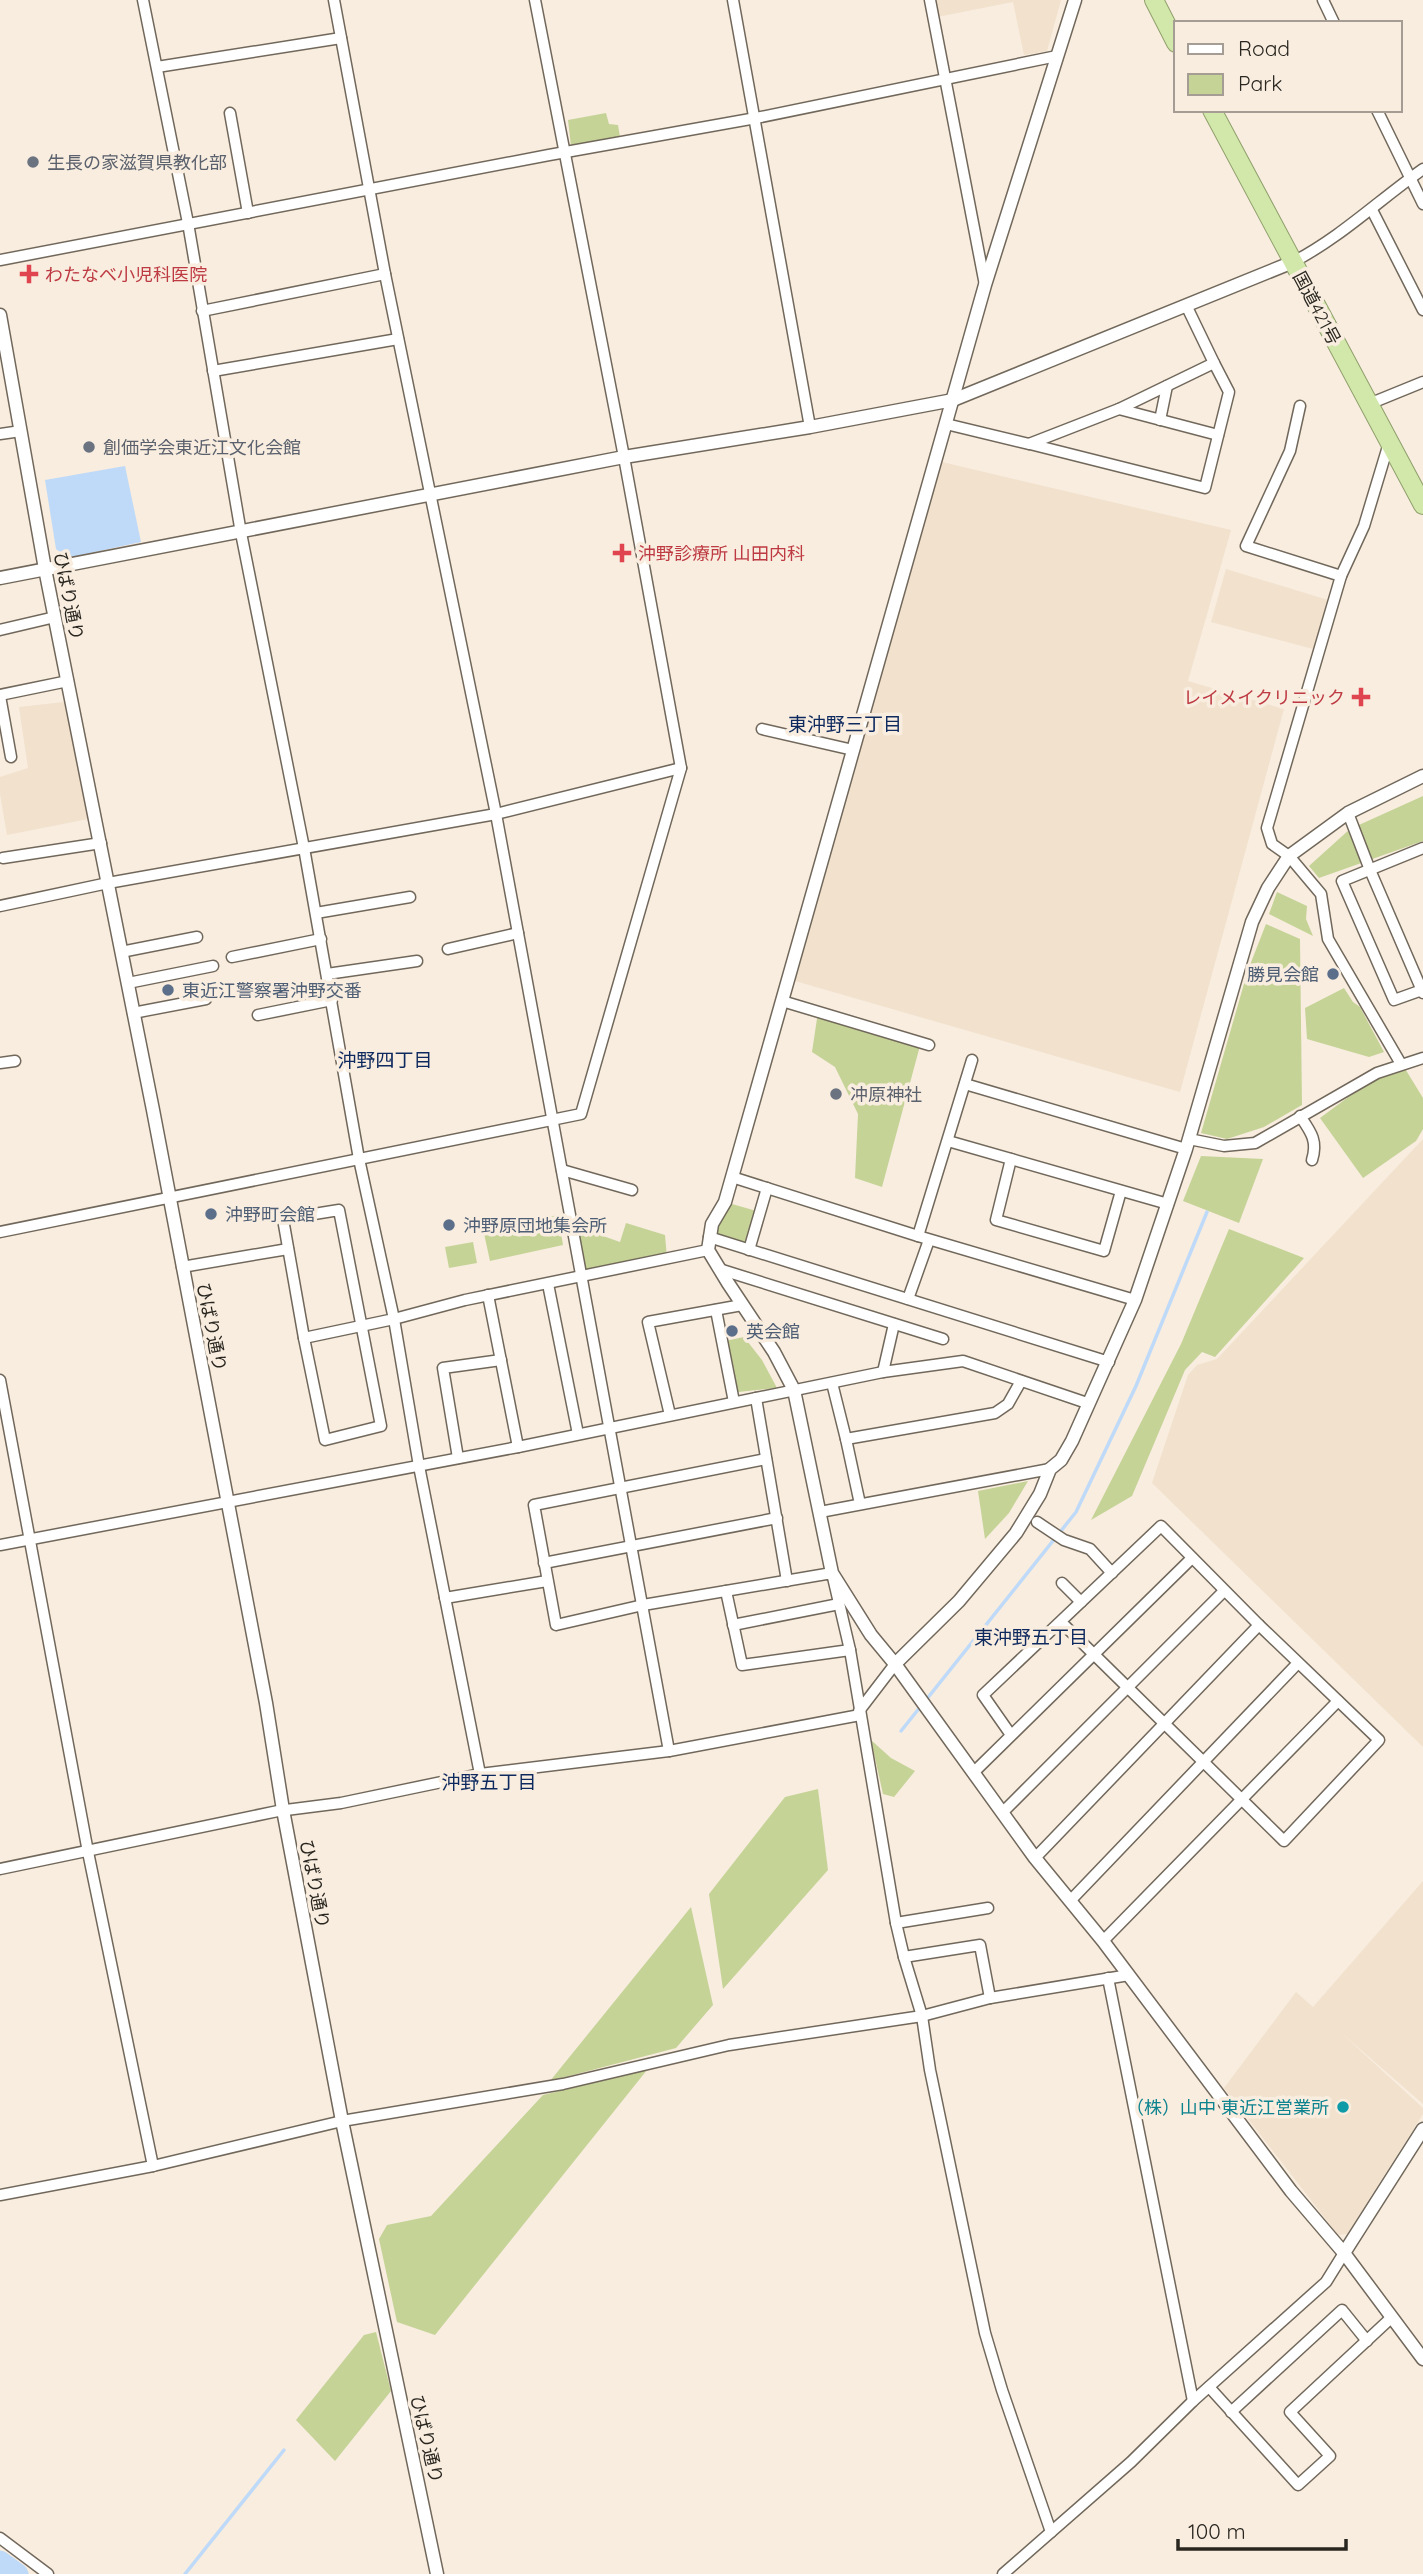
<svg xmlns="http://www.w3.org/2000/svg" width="1423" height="2574" font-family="Quicksand,'Noto Sans JP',sans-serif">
<rect width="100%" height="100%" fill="#f8eddf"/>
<g fill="#f1e1cd">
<polygon points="934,0 1061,0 1047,51 1024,55 1013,2 937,17"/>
<polygon points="942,462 1231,530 1188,681 1284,709 1180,1092 795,981"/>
<polygon points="1226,569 1328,600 1313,649 1211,622"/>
<polygon points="64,702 88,819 7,835 0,794 0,777 28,768 19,707"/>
<polygon points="1423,1139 1423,1747 1152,1483 1188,1375 1197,1365 1217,1359"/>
<polygon points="1423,1881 1423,2104 1338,2030 1423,2108 1423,2114 1347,2234 1338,2235 1224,2088 1296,1992 1313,2007"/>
</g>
<g fill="#c5d397">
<polygon points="606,113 609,124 618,125 620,137 571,146 568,120"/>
<polygon points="1423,796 1423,841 1319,878 1309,866 1350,829"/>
<polygon points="1277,892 1307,906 1306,919 1313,936 1269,914"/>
<polygon points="1266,924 1300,939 1302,1105 1264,1127 1227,1139 1201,1133 1248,970"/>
<polygon points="1344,988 1353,1002 1360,1007 1384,1052 1369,1057 1307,1039 1305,1008"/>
<polygon points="818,1012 921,1042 882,1187 855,1178 858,1114 835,1067 812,1052"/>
<polygon points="1404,1067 1423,1098 1423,1129 1416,1141 1363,1178 1320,1118 1378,1075"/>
<polygon points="1201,1156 1263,1159 1239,1223 1183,1201"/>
<polygon points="725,1202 760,1212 749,1250 709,1237"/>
<polygon points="558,1215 563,1245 490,1261 483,1229"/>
<polygon points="626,1223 665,1235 667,1258 582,1276 572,1225 620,1242"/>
<polygon points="1229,1229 1304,1258 1215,1357 1202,1352 1185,1370 1132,1496 1091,1520 1181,1344"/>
<polygon points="473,1242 477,1263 449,1268 445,1247"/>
<polygon points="744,1337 762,1360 777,1388 738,1392 725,1341"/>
<polygon points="1028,1481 1009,1513 985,1539 978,1491"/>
<polygon points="871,1740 891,1758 915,1771 894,1797 883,1794"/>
<polygon points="818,1789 828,1870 723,1989 709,1894 785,1797"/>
<polygon points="691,1907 713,2005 676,2048 550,2081"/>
<polygon points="647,2070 435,2335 397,2322 379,2239 387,2225 431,2216 543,2095"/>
<polygon points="376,2332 391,2391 335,2461 296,2420 364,2335"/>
</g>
<polygon fill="#bfdaf8" points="125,466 141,542 67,558 56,549 45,480"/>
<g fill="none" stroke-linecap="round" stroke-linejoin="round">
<g stroke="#bfdaf8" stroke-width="3.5">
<polyline points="926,1700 1076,1512 1136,1386 1207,1212"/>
<polyline points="901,1731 921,1706"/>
<polyline points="185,2574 284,2450"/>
</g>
<polyline stroke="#bfdaf8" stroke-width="21" points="0,2561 18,2574"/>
<defs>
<g id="minor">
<polyline points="143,0 188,223 241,533 304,848 359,1159 394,1319 304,1338"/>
<polyline points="334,0 385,274 496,814 669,1751"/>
<polyline points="733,0 810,427"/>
<polyline points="930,0 985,285"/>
<polyline points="1323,0 1334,23"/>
<polyline points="157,67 341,38"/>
<polyline points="1377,110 1423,204"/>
<polyline points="230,113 248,213"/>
<polyline points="1372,210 1423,310"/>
<polyline points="0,260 549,155 756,118 1057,56"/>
<path d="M1293 262C1341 237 1379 200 1423 169"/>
<polyline points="202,311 385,274"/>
<polyline points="213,371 398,339"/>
<polyline points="1369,404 1423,382"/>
<polyline points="1300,406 1290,451 1246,546 1341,576"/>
<polyline points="1119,409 1218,435"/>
<polyline points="1160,420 1167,386"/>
<polyline points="946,424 1029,444 1119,409 1214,363 1186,305"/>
<polyline points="0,434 21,431"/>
<polyline points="1389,443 1364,526 1341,576 1267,828 1272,844 1289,856 1321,894 1328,939 1401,1064"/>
<polyline points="1030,444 1205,488 1229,392 1214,363"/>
<polyline points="0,630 55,617"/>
<polyline points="0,695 68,681"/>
<polyline points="0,696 11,757"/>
<polyline points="762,729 853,750"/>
<polyline points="1348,813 1370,870 1423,993"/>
<polyline points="3,858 101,843"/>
<polyline points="0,906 108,883 496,814 681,768"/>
<polyline points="316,913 410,897"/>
<polyline points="448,949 518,933"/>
<polyline points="121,952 197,937"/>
<polyline points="232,957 321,939"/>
<polyline points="327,974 417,961"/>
<polyline points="128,983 213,966"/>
<polyline points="1422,990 1394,1000 1342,881 1423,848"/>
<polyline points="782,1001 929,1045"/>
<polyline points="133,1013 206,999"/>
<polyline points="258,1015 332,1000"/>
<polyline points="972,1060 918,1236 1135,1300"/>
<polyline points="0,1063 15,1061"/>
<polyline points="965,1084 1186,1149"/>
<path d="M1300 1116C1311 1132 1318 1141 1312 1160"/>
<polyline points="1189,1139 1224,1146 1255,1143 1377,1073 1423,1058"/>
<polyline points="948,1141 1168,1204"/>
<polyline points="1011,1159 996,1220 1104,1251 1121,1191"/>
<polyline points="562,1170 632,1190"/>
<polyline points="732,1177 918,1236"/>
<polygon points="339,1210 381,1426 325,1440 304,1338 283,1219"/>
<polyline points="0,1232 581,1114 681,768 624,457 535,0"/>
<polyline points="709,1237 1109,1362"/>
<polyline points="749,1250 767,1188"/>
<polyline points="182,1267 288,1249"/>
<polyline points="719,1269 943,1339"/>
<polyline points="548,1284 578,1434"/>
<polyline points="488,1295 518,1447"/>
<polyline points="908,1299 929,1240"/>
<polyline points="716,1310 734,1402"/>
<polyline points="883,1372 894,1324"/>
<polyline points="0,1380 88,1852 153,2166"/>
<polyline points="832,1383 846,1439 995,1413 1008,1404 1021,1381"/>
<polyline points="756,1398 787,1581"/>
<polyline points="670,1415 648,1322 742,1305"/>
<polyline points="846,1439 860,1504"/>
<polyline points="458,1458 443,1368 501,1360"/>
<polyline points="766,1459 534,1505 556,1625 643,1605 832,1573 850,1650 896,1923 904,1957 922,2016 930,2070 985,2333 1002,2390 1051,2532"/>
<polyline points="820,1512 1050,1469"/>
<polyline points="1037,1522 1064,1540 1090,1549 1112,1573"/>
<polyline points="0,1545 518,1447 883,1372 963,1361 1087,1403"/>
<polyline points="544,1563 777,1518"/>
<polyline points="1062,1583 1081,1602"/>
<polyline points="726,1591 742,1665 850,1650"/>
<polyline points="445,1598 547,1581"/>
<polyline points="733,1625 839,1604"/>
<polyline points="859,1711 895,1664"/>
<polyline points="1011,1735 983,1695 1161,1526 1259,1625 1379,1740 1284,1841 1061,1622"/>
<polyline points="973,1773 1192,1558"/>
<polyline points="480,1774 419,1466 394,1319 465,1300 708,1250"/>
<polyline points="1003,1812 1224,1591"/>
<polyline points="1035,1858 1259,1625"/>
<polyline points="0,1869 278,1811 341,1803 480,1774 669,1751 860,1715"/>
<polyline points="1070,1901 1298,1663"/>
<polyline points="896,1923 988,1908"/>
<polyline points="1103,1941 1338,1701"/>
<polyline points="904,1957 980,1945 990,1998"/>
<polyline points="1108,1978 1193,2401"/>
<polyline points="0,2195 153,2166 342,2121 563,2084 729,2045 922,2016 990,1998 1129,1975"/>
<polyline points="1209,2387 1298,2485 1330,2456 1290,2412 1391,2318"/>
<polyline points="1231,2412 1342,2310 1367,2341"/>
<polyline points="0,2538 48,2574"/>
<polyline points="1003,2574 1131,2462 1193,2401 1326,2282 1344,2253"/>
</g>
<g id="tertiary">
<polyline points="1075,0 985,285 725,1202 712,1224 708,1250 728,1283 774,1352 794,1390 832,1573 871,1635 895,1664 1035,1858 1103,1941 1291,2191 1344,2253 1423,2359"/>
<polyline points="0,315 45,569 153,1110 266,1703 283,1810 342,2121 437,2574"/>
<polyline points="0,578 624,457 810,427 953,400 1293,262"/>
<polyline points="895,1664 959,1601 1016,1533 1040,1494 1050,1469 1061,1460 1072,1441 1135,1300 1186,1149 1252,922 1268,888 1289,856 1348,813 1423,776"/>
<polyline points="1344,2253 1423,2129"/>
</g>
<g id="trunk">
<polyline points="1154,0 1176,43"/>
<polyline points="1212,110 1423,505"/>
</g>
</defs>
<use href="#minor" stroke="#71685b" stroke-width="13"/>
<use href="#tertiary" stroke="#71685b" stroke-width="15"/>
<use href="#trunk" stroke="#90a06c" stroke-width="20"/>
<use href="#minor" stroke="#fff" stroke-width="10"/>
<use href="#tertiary" stroke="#fff" stroke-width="12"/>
<use href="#trunk" stroke="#d2e7aa" stroke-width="18"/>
</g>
<g fill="#6b7280" stroke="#f8eddf" stroke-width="2.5">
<circle cx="33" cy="162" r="7"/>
<circle cx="89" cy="447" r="7"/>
<circle cx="836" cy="1094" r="7"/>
</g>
<g fill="#e0444e" stroke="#f8eddf" stroke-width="2.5">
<path d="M25.5 263.5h7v7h7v7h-7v7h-7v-7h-7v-7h7z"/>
<path d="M618.5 542.5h7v7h7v7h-7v7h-7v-7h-7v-7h7z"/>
<path d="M1357.5 686.5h7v7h7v7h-7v7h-7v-7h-7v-7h7z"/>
</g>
<g fill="#5c6f8a" stroke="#f8eddf" stroke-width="2.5">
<circle cx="1333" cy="974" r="7"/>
<circle cx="168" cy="990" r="7"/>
<circle cx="211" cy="1214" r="7"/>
<circle cx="449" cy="1225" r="7"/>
<circle cx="732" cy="1331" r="7"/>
</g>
<circle fill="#0f9aa8" stroke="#f8eddf" stroke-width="2.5" cx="1343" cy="2107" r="7"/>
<g text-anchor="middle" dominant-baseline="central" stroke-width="7" stroke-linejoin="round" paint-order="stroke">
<g font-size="18" fill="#5b616d" stroke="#f8eddf" text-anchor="start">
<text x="47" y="162">生長の家滋賀県教化部</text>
<text x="103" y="447">創価学会東近江文化会館</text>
<text x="850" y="1094">冲原神社</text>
</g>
<g font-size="18" fill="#be3a42" stroke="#f8eddf" text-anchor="start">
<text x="45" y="274">わたなべ小児科医院</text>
<text x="638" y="553">沖野診療所 山田内科</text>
<text x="1345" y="697" text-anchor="end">レイメイクリニック</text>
</g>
<g font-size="18" fill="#292620" stroke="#f8eddf">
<text transform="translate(1317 308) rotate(62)">国道421号</text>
<text transform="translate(69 596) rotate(79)">ひばり通り</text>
<text transform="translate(212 1327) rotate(79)">ひばり通り</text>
<text transform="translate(315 1884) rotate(79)">ひばり通り</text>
<text transform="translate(427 2439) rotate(77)">ひばり通り</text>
</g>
<g font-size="18" fill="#4e5e75" stroke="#f8eddf" text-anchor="start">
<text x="1319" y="974" text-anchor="end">勝見会館</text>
<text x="182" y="990">東近江警察署沖野交番</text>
<text x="225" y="1214">沖野町会館</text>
<text x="463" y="1225">沖野原団地集会所</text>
<text x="746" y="1331">英会館</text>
</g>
<g font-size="18" fill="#0d838f" stroke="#f8eddf" text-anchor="end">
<text x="1329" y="2107">（株）山中 東近江営業所</text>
</g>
<g font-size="19" fill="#0e295e" stroke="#f8eddf">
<text x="845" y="724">東沖野三丁目</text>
<text x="385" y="1060">沖野四丁目</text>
<text x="1031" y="1637">東沖野五丁目</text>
<text x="489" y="1782">沖野五丁目</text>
</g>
</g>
<rect x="1174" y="21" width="228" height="91" fill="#f8eddf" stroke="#a59d93" stroke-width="2"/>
<rect x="1188" y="44" width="35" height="10" fill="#ffffff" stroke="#a59d93" stroke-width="2"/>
<text x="1238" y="56" font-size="21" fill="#292620">Road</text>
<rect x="1188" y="74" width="35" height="21" fill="#c5d397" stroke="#a59d93" stroke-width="2"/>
<text x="1238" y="91" font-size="21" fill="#292620">Park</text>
<path d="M1178 2539v10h168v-10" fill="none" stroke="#292620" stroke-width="3.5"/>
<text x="1188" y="2539" font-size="21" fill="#292620" stroke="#f8eddf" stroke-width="5" paint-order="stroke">100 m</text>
</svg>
